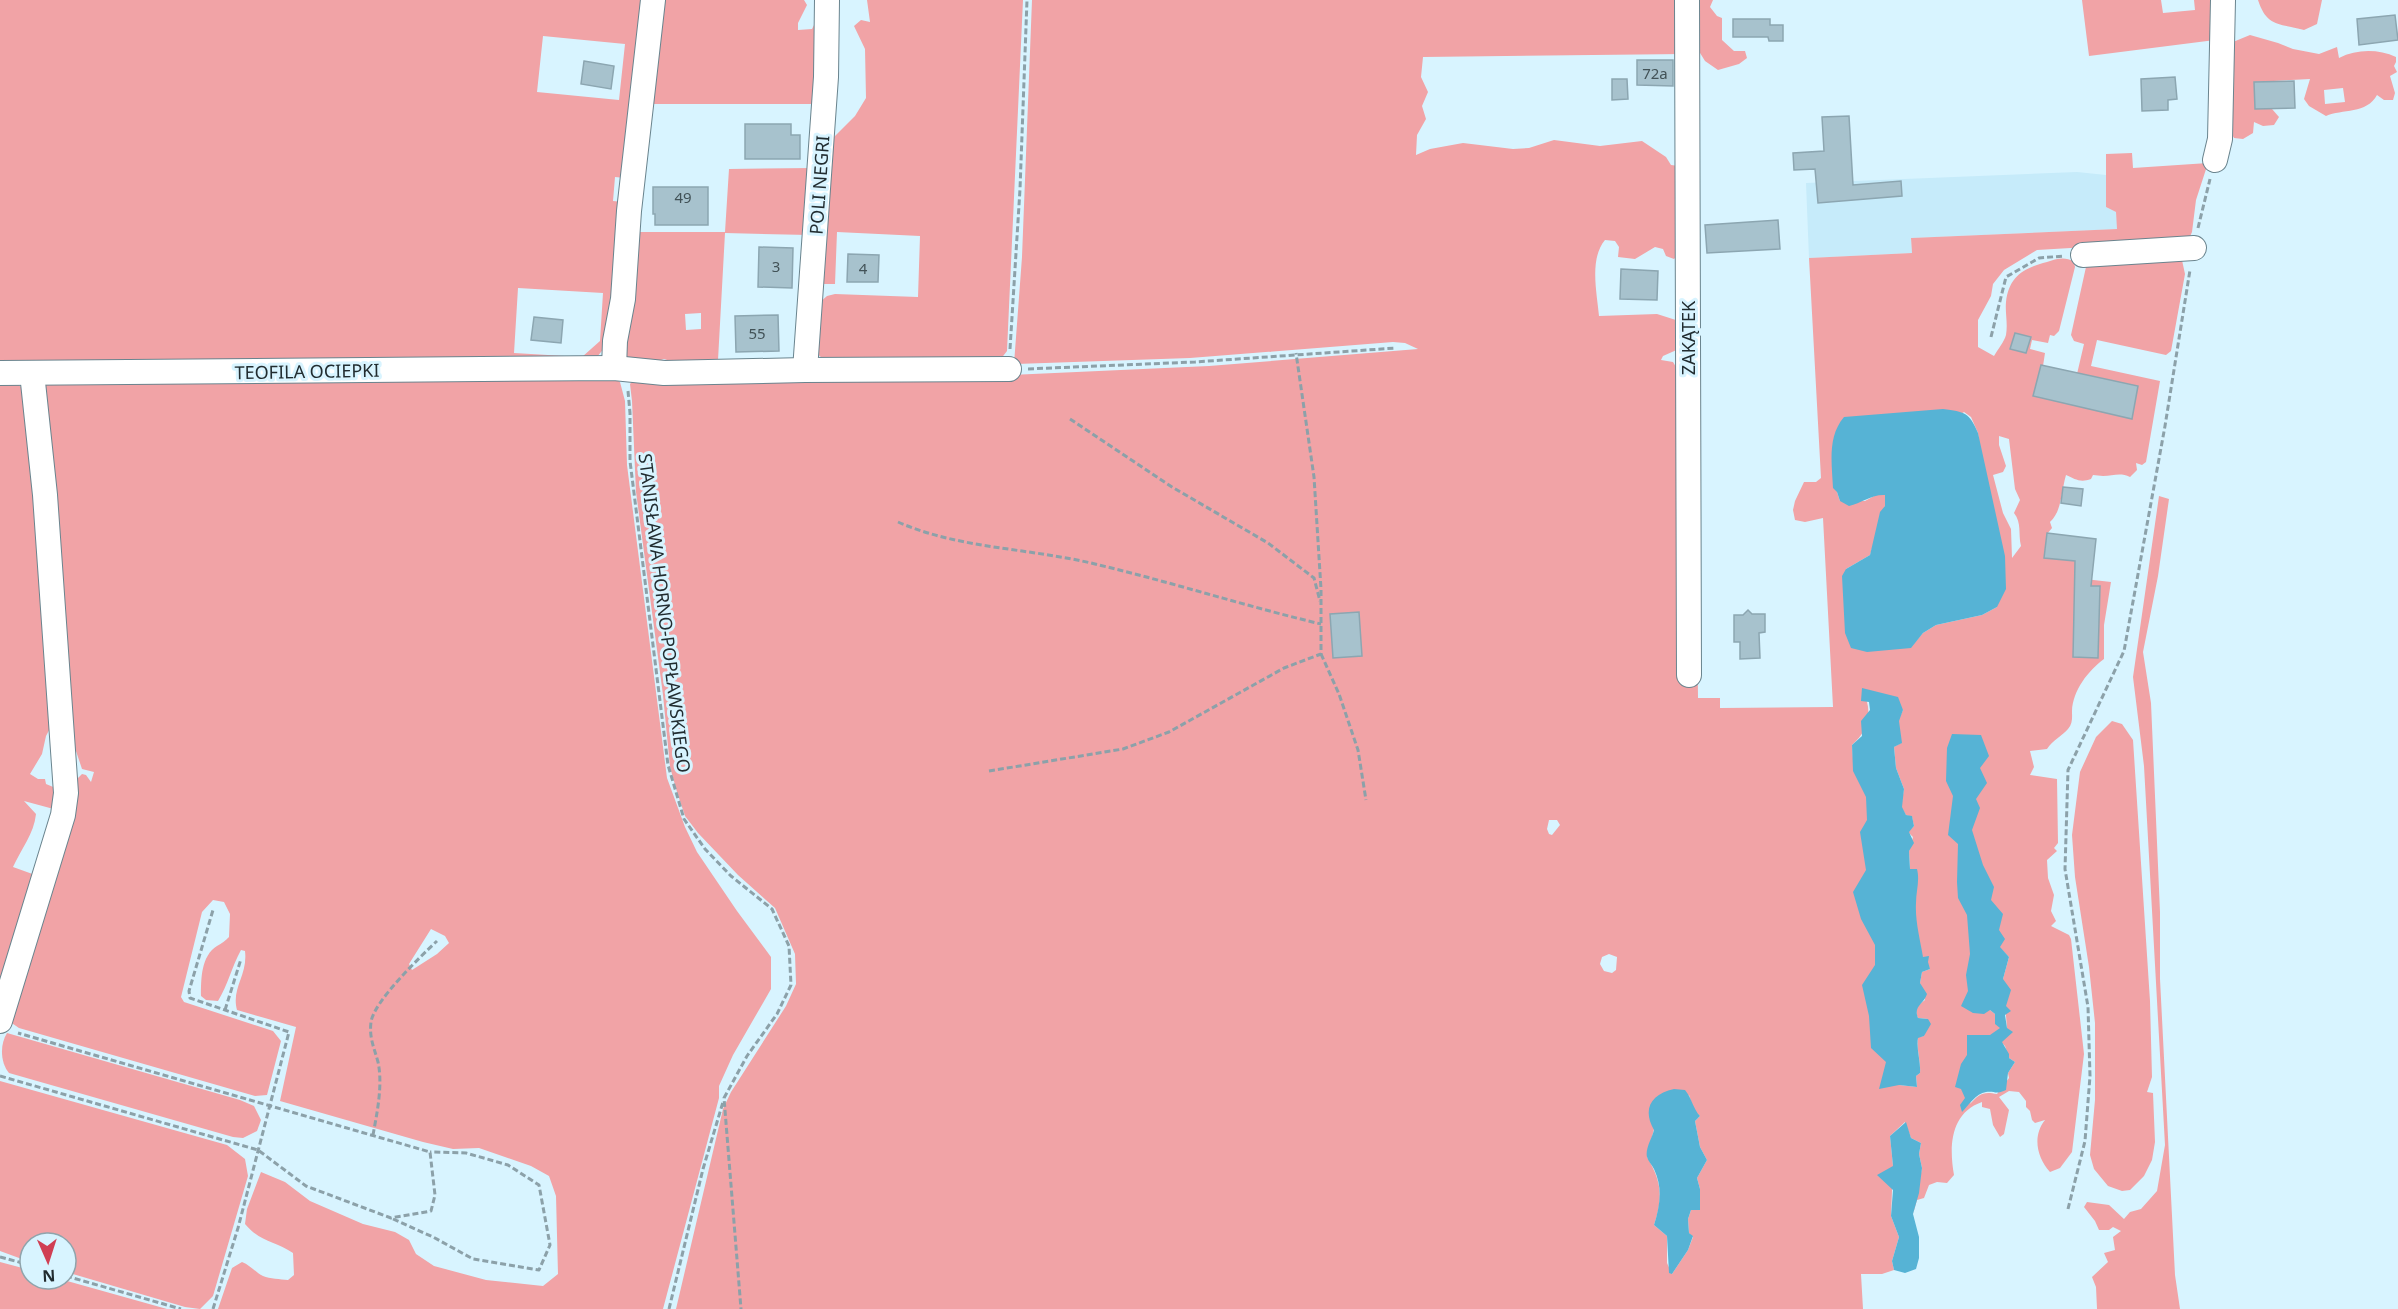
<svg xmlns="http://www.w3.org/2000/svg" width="2398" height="1309" font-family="'Noto Sans',sans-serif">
<rect width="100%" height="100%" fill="#d8f4ff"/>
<polygon fill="#c6ebfa" points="2077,172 2106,175 2106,207 2116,212 2118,229 1911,238 1912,253 1809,258 1806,183"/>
<g fill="#f1a3a6" fill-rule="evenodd">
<path d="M0 0H647L625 178 615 177 613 201 623 202 609 342 597 357 0 364ZM543 36 625 44 619 100 537 92ZM518 288 603 293 600 341 582 357 514 353Z"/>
<polygon points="658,0 804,0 807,5 798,23 798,30 812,29 819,15 816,104 652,104"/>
<polygon points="867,0 1023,0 1007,351 1000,360 827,362 816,353 819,303 827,296 835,294 918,297 920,236 837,232 835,284 819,284 831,140 855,116 866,98 865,49 854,26 861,20 870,22"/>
<path d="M1032 0H1713L1710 7 1717 16 1722 18V40L1734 51H1745L1747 58 1739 64 1718 70 1705 61 1697 48 1684 54 1423 57 1421 77 1428 92 1422 106 1426 119 1417 135 1416 155 1430 149 1463 143 1513 149 1529 148 1554 140 1600 146 1642 141 1666 157 1671 165 1679 166 1680 253 1674 259 1666 256 1663 249 1655 247 1635 259 1618 257 1619 247 1615 241 1605 240C1589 259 1597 293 1599 316L1657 314 1679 321 1681 348 1663 356 1661 360 1673 362 1676 367 1682 456 1676 495 1683 506 1696 510 1698 698H1720V708L1833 707 1823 518 1805 522 1795 520 1793 510 1795 501 1804 482H1816L1821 478 1809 258 1912 253 1911 238 2117 229 2116 212 2106 207V154L2132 153 2133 168 2208 163 2196 200 2192 232 2188 241 2037 250 2004 270 1993 284 1991 296 1978 320V347L1994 356C1998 349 2004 342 2006 335 2008 323 2005 313 2006 302 2009 276 2024 268 2047 262 2056 259 2065 256 2074 262L2075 267 2059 331 2054 336 2050 335 2048 343 2032 340 2030 349 2045 353 2043 366 2077 374 2084 344 2074 341 2071 335 2086 267 2099 258 2180 251 2185 274 2171 351 2166 355 2097 340 2091 366 2160 381 2146 462 2142 465 2136 463 2137 470 2130 477C2120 472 2113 476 2103 476 2100 476 2096 475 2093 475L2091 479C2080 483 2075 479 2066 475 2061 492 2062 511 2050 522L2052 528 2047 534 2044 557 2078 561 2076 578 2111 582 2104 625V659C2088 671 2073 690 2072 711 2072 717 2073 723 2068 729 2062 736 2053 740 2047 749L2030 751 2034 767 2030 775 2057 779 2058 843 2054 848 2057 851 2047 860 2048 878 2054 895 2051 911 2056 921 2051 926 2069 935 2071 939 2084 1054 2072 1152 2060 1168 2050 1172C2037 1158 2032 1136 2045 1120L2035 1123 2032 1120 2030 1111 2026 1107V1101L2019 1092 2009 1091 1999 1097 2009 1110 2004 1134 2000 1137 1993 1125 1990 1109 1982 1107V1102C1950 1113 1949 1147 1954 1175L1947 1183 1937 1182 1929 1185 1924 1198 1917 1200 1913 1214 1922 1168 1919 1154 1921 1143 1911 1138 1905 1122 1890 1136 1893 1166 1891 1216 1899 1237 1892 1261 1894 1270 1882 1274H1861L1863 1309H676L723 1109 731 1092 786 1006 796 984 795 954 775 908 738 875 698 833 685 816 677 792 670 767 663 695 636 492 632 401 630 384 637 376 1010 375 1209 366 1418 349 1405 343 1393 342 1190 358 1014 364 1022 257ZM1964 412 1971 417 1978 433 1997 607 1982 615 1936 625 1923 633 1910 648 1846 569 1870 555 1885 506V494L1876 495 1865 501H1840L1837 492ZM1999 436 2009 439 2015 489 2020 500 2014 513C2022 523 2018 534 2021 546L2012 558 2011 529 2003 513 1993 475 2003 472 2006 466 1999 445ZM2075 586 2100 587 2098 658 2073 657ZM1862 689 1881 694 1903 710 1898 721 1901 743 1894 747 1896 768 1904 789 1901 807 1906 815 1912 817 1914 826 1908 832 1913 837 1909 851 1910 869 1919 951 1930 969 1922 972 1920 983 1925 1000C1917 1006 1914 1009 1918 1018L1928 1019 1924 1036 1918 1037C1916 1048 1921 1062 1920 1073L1916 1076 1917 1087 1899 1085 1868 788 1853 758 1852 745C1870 729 1873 710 1862 689ZM1549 820H1557L1560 825 1552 835 1549 834 1547 829ZM1973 920 2009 957 2003 979 2007 1028 2001 1042 2005 1046 2009 1058 2015 1062 2008 1073 2009 1078 1997 1094C1983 1091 1979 1094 1970 1104L1994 1034 2001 1028 1995 1014 1990 1010ZM1609 954 1617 957 1616 970 1612 973 1604 971 1600 964 1602 957ZM1689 1095 1694 1111 1700 1116 1695 1121 1700 1147 1707 1160 1697 1178 1700 1189V1210H1691L1688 1219 1689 1233 1693 1237 1688 1250 1672 1274 1667 1263V1236L1654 1225C1663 1198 1662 1182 1647 1157L1654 1129Z"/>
<polygon points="2082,0 2161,0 2163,13 2195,10 2194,0 2213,0 2215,40 2089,56"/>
<path d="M2258 0H2322L2317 24 2304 30C2278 23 2267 27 2258 0Z"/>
<path d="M2250 35 2278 43 2293 49 2319 54 2337 47 2339 58C2357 49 2378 49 2396 57V62L2394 66 2397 72 2390 76 2395 93 2393 100H2384L2377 95C2367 114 2342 109 2326 116L2309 106 2304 99 2310 79 2254 82 2255 109H2272L2279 117 2274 125 2263 126 2254 122 2253 133 2243 139 2234 138 2228 127C2235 102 2232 69 2233 42ZM2343 88 2345 102 2325 104 2324 90Z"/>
<path d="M813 168 809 235 725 233 718 360 686 366 664 359 658 361 624 358 639 232H725L729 169ZM701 313V329L686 330 685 314Z"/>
<path d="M59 377H611L620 382 625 401 627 465 667 778 685 827 697 852 737 911 771 957V989L733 1055 719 1086V1098L663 1309H218L232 1268 242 1262C250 1265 255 1272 263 1276 270 1279 280 1279 288 1280L294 1275 293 1253C275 1241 260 1242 245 1224L247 1209 261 1172 285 1182 310 1201 363 1224 395 1232 409 1240 416 1254 434 1266 486 1280 543 1286 558 1274 556 1196 549 1176 531 1166 479 1148 453 1149 423 1142 280 1101 296 1027 237 1010C231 988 248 975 245 951L241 950C232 966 228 985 218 1001L206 1000 201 996C201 979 201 956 217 946 222 943 225 941 229 937L230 914 224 902 213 900 202 912 181 997 184 1002 273 1031 281 1041 267 1095 255 1096 19 1028 0 1015V379L19 385 23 389 55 719 46 736 42 754 30 774 38 779H45L46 784 58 789 61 811 24 801 36 814C34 834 21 849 13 867L38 876 75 792 78 778 82 774 86 775 91 782 94 772 82 769 74 745 41 387ZM431 929 445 936 449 943 437 954 412 970 409 964Z"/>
<polygon points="2159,496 2169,499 2158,576 2143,652 2151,703 2160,912 2160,979 2175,1275 2180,1309 2097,1309 2096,1287 2092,1277 2108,1262 2104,1253 2115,1250 2113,1237 2121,1231 2113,1227 2109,1230 2099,1230 2095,1221 2084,1207 2087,1202 2109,1205 2124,1219 2130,1212 2141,1209 2157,1191 2165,1145 2144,766 2133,677"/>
<polygon points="2112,721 2122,724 2133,740 2150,1001 2152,1077 2147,1092 2153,1093 2155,1142 2152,1160 2144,1176 2130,1190 2122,1191 2108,1186 2094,1169 2090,1155 2095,1100 2095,1023 2089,967 2075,877 2072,835 2080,772 2096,737"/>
<path d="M7 1033 240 1100 254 1106 261 1120 257 1131 243 1138 233 1137 9 1073C0 1062 0 1044 7 1033Z"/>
<polygon points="0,1081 227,1145 245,1159 248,1176 213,1296 200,1309 185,1307 66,1272 66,1243 30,1243 30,1262 0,1251"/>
<polygon points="0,1262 30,1270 30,1279 60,1279 167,1309 0,1309"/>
</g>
<g fill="#56b3d5">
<path d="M1943 409C1965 412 1969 412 1978 433L2005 556 2006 589 1997 607 1982 615 1936 625 1923 633 1911 648 1867 652 1851 648 1845 633 1842 576 1846 569 1870 555 1880 512 1885 506V495C1873 494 1861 503 1849 506L1840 501 1837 492 1833 488C1832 464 1827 437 1844 417Z"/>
<path d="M1862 688 1898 697 1903 710 1899 721 1902 743 1894 747 1896 768 1904 789 1902 807 1906 815 1912 816 1914 826 1909 832 1914 843 1909 851 1910 869H1917C1920 881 1916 891 1916 903 1915 921 1920 939 1923 957L1929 956 1928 962 1930 969 1922 972 1920 983 1927 994C1924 1004 1913 1006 1918 1018L1928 1019 1931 1024 1924 1036 1918 1038C1916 1048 1921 1062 1920 1073L1916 1076 1917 1087 1899 1085 1879 1089 1886 1062 1871 1048 1869 1016 1862 985 1875 965V945L1861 919 1853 892 1866 870 1860 832 1867 820 1866 797 1853 771 1852 745 1862 736 1861 721 1870 710 1869 702 1861 701Z"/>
<path d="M1952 734 1981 735 1989 756 1980 768 1987 783 1976 799 1980 808 1972 830 1983 865 1994 887 1991 900 2003 914 1999 930 2005 939 2000 947 2009 957 2003 979 2011 990 2006 1006 2011 1011 2005 1015 2007 1028 2013 1032 2002 1042 2009 1054V1058L2015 1062 2008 1073 2006 1090C1995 1095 1996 1091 1986 1092 1976 1093 1968 1106 1962 1112L1960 1105 1965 1098 1961 1089 1955 1087 1961 1064 1967 1055V1035H1990L2000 1028 1995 1024V1014L1990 1010 1984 1014 1973 1013 1961 1006 1968 991 1966 975 1970 954 1967 915 1958 898 1957 882 1958 844 1948 835 1953 796 1946 781 1947 748Z"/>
<path d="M1674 1089 1685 1090C1692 1098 1693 1109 1700 1116L1695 1121 1700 1147 1707 1160 1697 1178 1700 1189V1210H1691L1688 1219 1689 1233 1693 1236 1688 1250 1672 1274 1669 1273 1667 1236 1654 1225C1660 1206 1663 1188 1654 1169 1652 1165 1648 1161 1647 1157 1645 1149 1652 1138 1654 1130 1642 1109 1651 1094 1674 1089Z"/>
<polygon points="1906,1122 1911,1138 1921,1143 1919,1154 1922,1168 1919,1193 1913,1214 1919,1237 1919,1258 1916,1269 1905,1273 1894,1270 1892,1261 1899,1237 1891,1216 1893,1190 1877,1175 1893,1166 1890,1136"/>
</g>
<g fill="#a7c2cd" stroke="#8ca6b1" stroke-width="1.5">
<polygon points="2395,15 2398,40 2359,45 2357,19"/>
<polygon points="1733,19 1770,19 1770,25 1783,25 1783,41 1769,41 1768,37 1733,37"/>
<polygon points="1637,60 1673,60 1673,86 1637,85"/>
<polygon points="584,61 614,66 611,89 581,84"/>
<polygon points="2175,77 2177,99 2168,100 2168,110 2142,111 2141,79"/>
<polygon points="1612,79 1627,79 1628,99 1612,100"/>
<polygon points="2294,81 2295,108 2255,109 2254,82"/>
<polygon points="1849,116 1853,185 1901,181 1902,196 1818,203 1815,169 1794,170 1793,153 1824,151 1822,117"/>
<polygon points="745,124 791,124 791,135 800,135 800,159 745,159"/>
<polygon points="653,187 708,187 708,225 655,225 655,214 653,214"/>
<polygon points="1778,220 1780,249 1707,253 1705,225"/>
<polygon points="759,247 793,248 792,288 758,287"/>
<polygon points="848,254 879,255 878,282 847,282"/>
<polygon points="1621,269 1658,271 1657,300 1620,299"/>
<polygon points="778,315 779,351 736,352 735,316"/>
<polygon points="534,317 563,320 561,343 531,340"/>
<polygon points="2015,333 2031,337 2026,353 2010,349"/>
<polygon points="2041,365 2138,386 2132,419 2033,396"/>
<polygon points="2063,487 2083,489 2081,506 2061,503"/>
<polygon points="2047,533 2096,539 2091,586 2100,586 2098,658 2073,657 2075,561 2044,558"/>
<polygon points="1748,610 1752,614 1765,614 1765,632 1759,633 1760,658 1740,659 1740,642 1734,642 1734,615 1743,615"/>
<polygon points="1359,612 1362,656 1333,658 1330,614"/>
</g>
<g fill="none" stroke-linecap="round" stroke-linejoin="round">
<defs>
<g id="minor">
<polyline points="1687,0 1689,675"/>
<polyline points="2215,160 2220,139 2223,0"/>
<polyline points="2083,255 2194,248"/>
<polyline points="614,368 615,341 623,299 629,211 653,0"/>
<polyline points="805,370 826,77 827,0"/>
<polyline points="0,373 614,368 664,373 805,370 1009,369"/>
<polyline points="0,1021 63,815 66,793 45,495 32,373"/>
</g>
</defs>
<use href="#minor" stroke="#6a848e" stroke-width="26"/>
<g stroke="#8ca1a9" stroke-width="3" stroke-dasharray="6 3" stroke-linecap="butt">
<polyline points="2198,228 2210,179"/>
<polyline points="1991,337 2006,277 2039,258 2064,256"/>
<polyline points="1010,349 1020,189 1027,0"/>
<polyline points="1028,369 1195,362 1396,348"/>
<polyline points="628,391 630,413 630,461 668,765 684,819 705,849 731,876 772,909 789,946 791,985 777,1014 747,1056 724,1098 741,1309"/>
<polyline points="1070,419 1172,487 1268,543 1314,578 1320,601"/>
<path d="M898 522C959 549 1030 548 1095 564 1171 582 1245 606 1321 624"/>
<polyline points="1321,654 1339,694 1358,750 1366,800"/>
<polyline points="989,771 1123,749 1169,732 1284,668 1321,654 1321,589 1314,477 1296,353"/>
<polyline points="225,1010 241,959"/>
<polyline points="0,1076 258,1150 306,1186 391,1218 431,1211 435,1195 430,1152 18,1033"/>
<path d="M373 1135C377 1113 383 1085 378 1062 374 1047 369 1038 371 1022 374 1001 421 956 437 941"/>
<polyline points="2068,1209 2085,1141 2090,1076 2088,1007 2065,869 2068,770 2124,651 2165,426 2190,270"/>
<polyline points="393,1219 433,1237 473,1259 539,1270 550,1245 539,1185 508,1165 466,1153 430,1152"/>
<polyline points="0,1257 30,1265"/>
<polyline points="66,1276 181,1309"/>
<polyline points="213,1309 238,1228 289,1032 190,998 189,991 213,910"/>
<polyline points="669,1309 703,1169 723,1102"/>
</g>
<use href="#minor" stroke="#fff" stroke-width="24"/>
</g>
<g text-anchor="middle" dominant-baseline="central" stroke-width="6" stroke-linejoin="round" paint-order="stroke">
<g font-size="15" fill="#425257">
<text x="1655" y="73">72a</text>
<text x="683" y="197">49</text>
<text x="776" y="266">3</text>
<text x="863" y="268">4</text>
<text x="757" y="333">55</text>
</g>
<g font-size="18" fill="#212c30" stroke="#d8f4ff">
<text transform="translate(819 185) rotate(-86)">POLI NEGRI</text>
<text transform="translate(1688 338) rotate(-90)">ZAKĄTEK</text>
<text transform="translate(307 371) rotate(-1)">TEOFILA OCIEPKI</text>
<text transform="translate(665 613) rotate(83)">STANISŁAWA HORNO-POPŁAWSKIEGO</text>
</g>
</g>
<g transform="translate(48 1261) rotate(177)"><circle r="28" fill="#d8f4ff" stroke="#8fa4ac" stroke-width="1.5"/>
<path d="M0-4.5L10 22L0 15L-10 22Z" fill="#d03f53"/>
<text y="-9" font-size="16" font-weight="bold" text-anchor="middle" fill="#212c30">N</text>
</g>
</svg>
